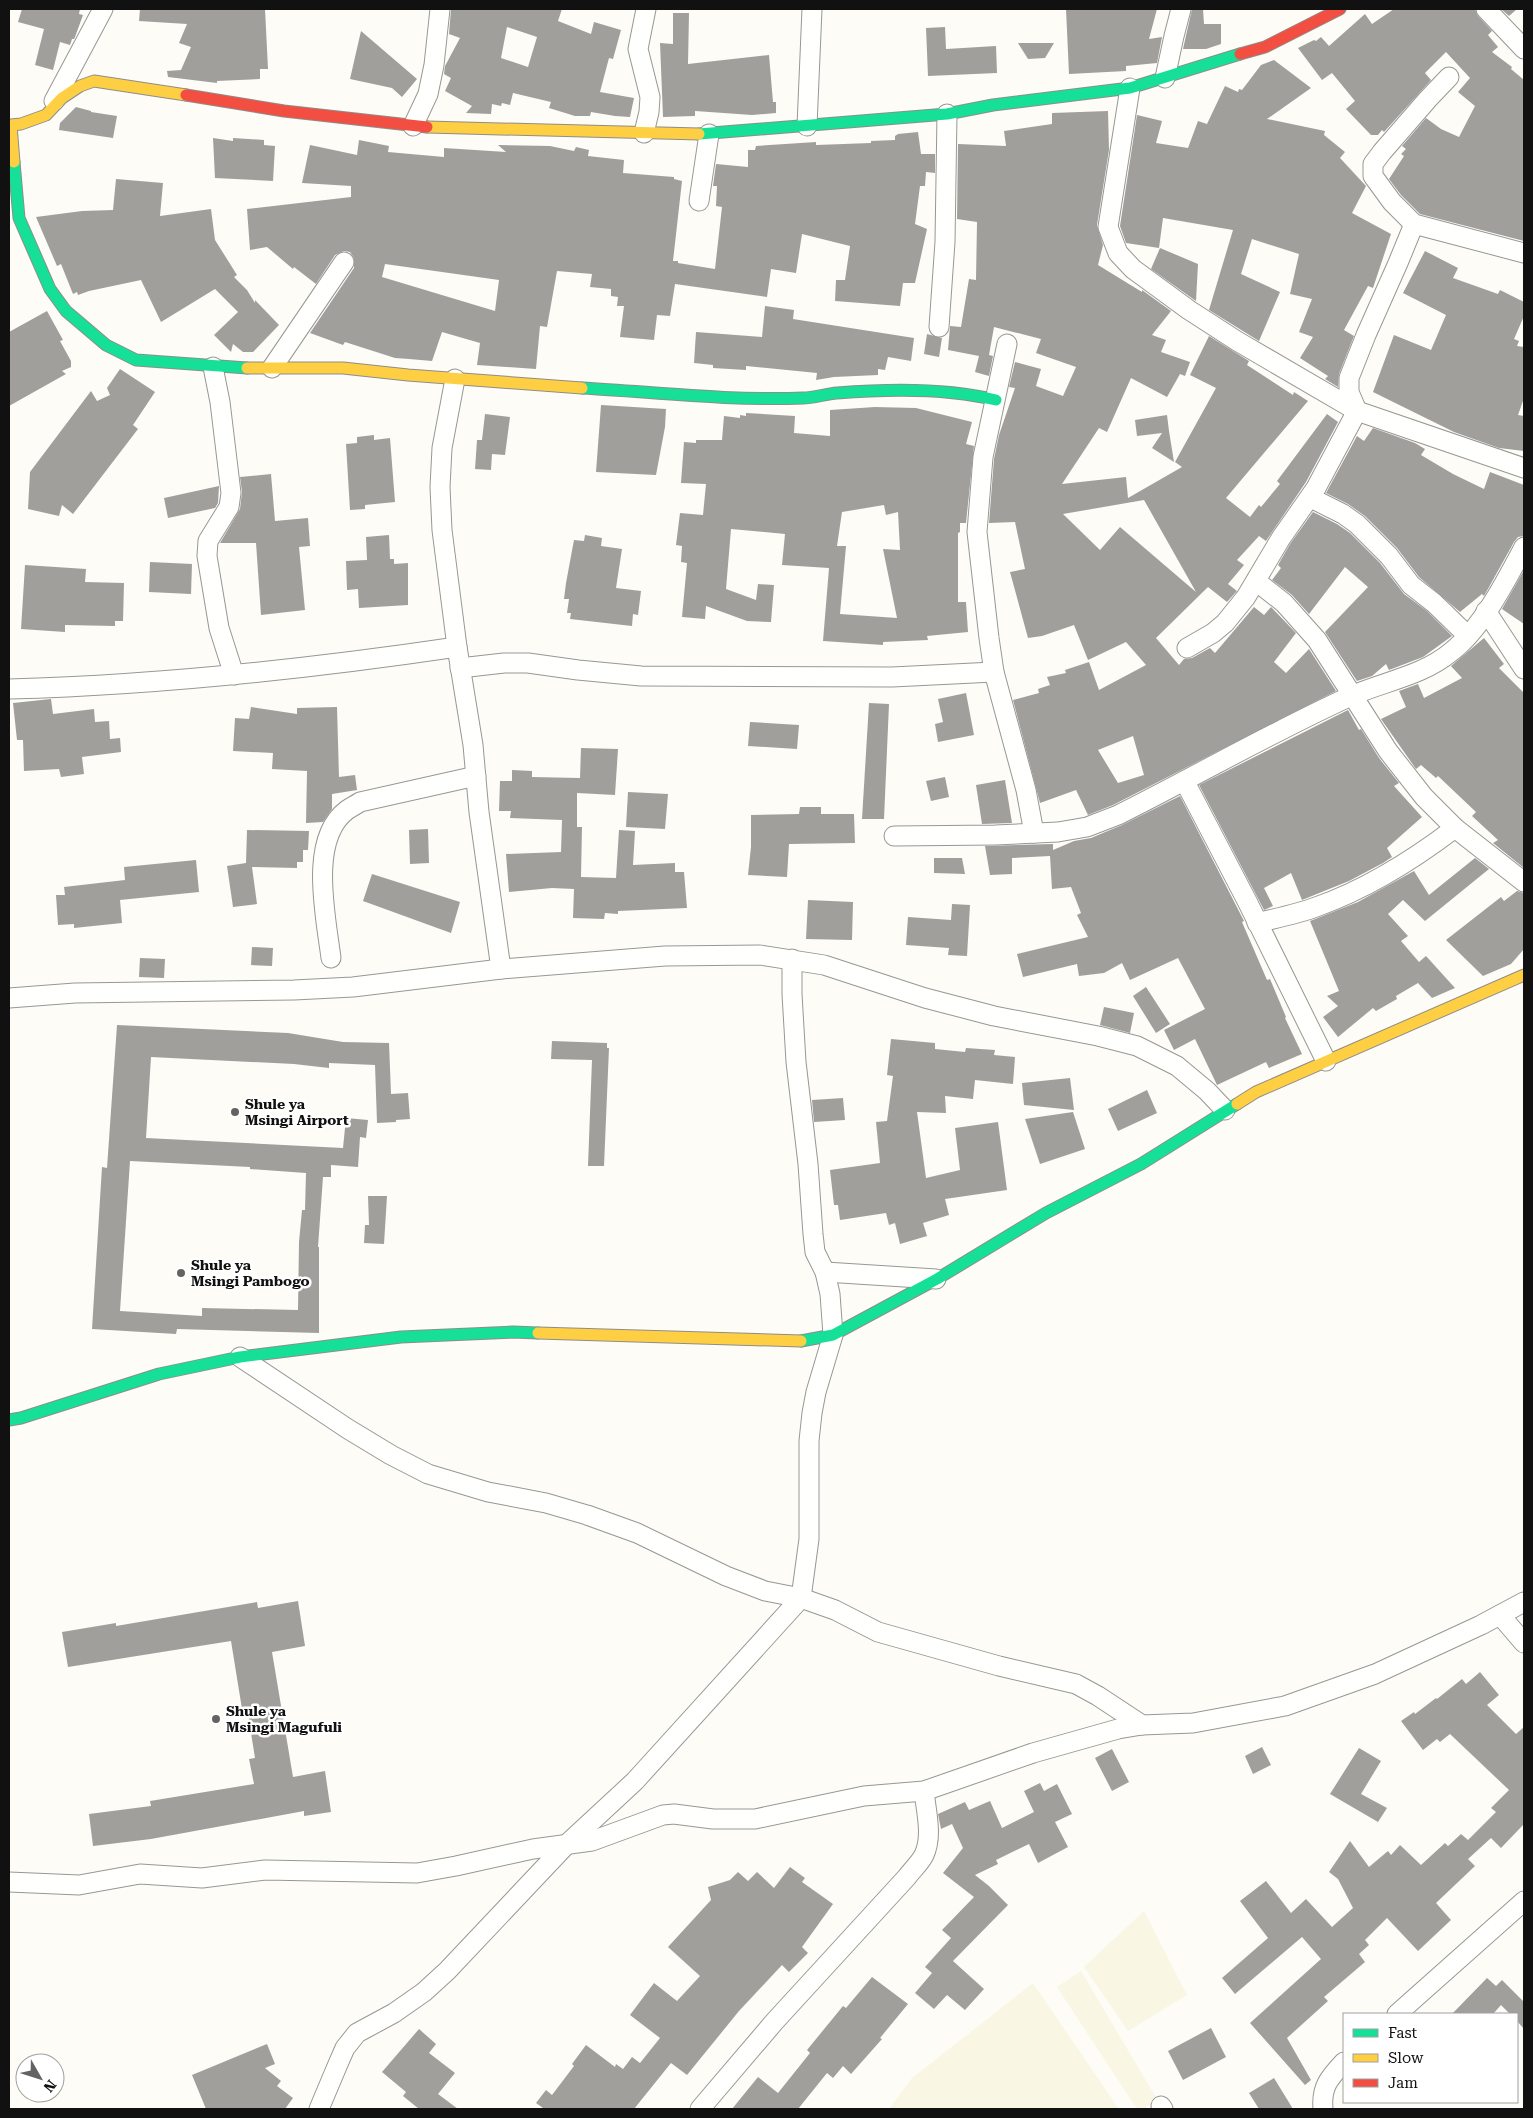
<svg xmlns="http://www.w3.org/2000/svg" width="1533" height="2118" font-family="'Roboto Serif',serif">
<rect width="100%" height="100%" fill="#fdfcf7"/>
<g fill="#f9f7e4">
<polygon points="1144,1911 1187,1995 1128,2031 1084,1967"/>
<polygon points="1081,1971 1157,2099 1144,2109 1137,2109 1057,1987"/>
<polygon points="1033,1983 1119,2109 889,2109 912,2078"/>
</g>
<g fill="#a19f9c" fill-rule="evenodd">
<polygon points="22,9 80,9 79,14 83,15 75,37 74,39 72,39 70,45 60,42 53,70 35,65 44,29 18,22"/>
<polygon points="140,9 265,9 268,69 260,69 260,79 217,81 217,83 168,77 167,71 181,70 191,47 179,43 187,24 139,21"/>
<path d="M451 9H562L558 21 591 34 594 22 621 30 613 59 609 58 600 92 634 98 630 117 615 116 591 112 590 116H575L549 108 551 102 513 93 510 105 502 103 501 106 492 104 491 114 466 113 472 106 445 91 451 78 444 74 445 66 460 38 449 34ZM507 27 537 37 528 67 501 58Z"/>
<polygon points="1066,9 1157,9 1149,39 1162,37 1157,63 1126,66 1126,71 1069,74"/>
<polygon points="1192,9 1203,9 1204,24 1221,24 1221,44 1206,49 1183,49"/>
<polygon points="1394,9 1475,9 1478,16 1492,31 1488,35 1498,47 1492,52 1512,67 1511,69 1524,80 1524,241 1420,214 1401,195 1389,179 1404,156 1401,154 1406,149 1402,146 1426,118 1441,129 1459,137 1475,106 1458,92 1470,78 1446,52 1425,73 1431,80 1384,132 1382,130 1378,135 1371,135 1346,109 1355,101 1332,73 1322,80 1298,48 1314,40 1316,41 1321,37 1329,46 1365,14 1372,24"/>
<polygon points="1501,9 1517,9 1509,16"/>
<polygon points="673,13 689,13 688,64 769,55 773,102 776,102 776,113 752,115 695,111 695,116 663,117 660,43 673,44"/>
<polygon points="945,27 946,49 996,46 997,73 928,76 926,28"/>
<polygon points="361,31 417,79 402,97 392,88 350,79"/>
<polygon points="1018,43 1054,43 1045,58 1028,59"/>
<polygon points="1274,60 1311,88 1267,119 1325,131 1324,135 1345,152 1340,158 1366,186 1352,213 1391,234 1373,288 1368,286 1344,330 1354,336 1339,374 1338,387 1325,379 1328,376 1300,358 1313,337 1299,332 1312,299 1290,294 1299,254 1252,239 1241,274 1280,292 1259,341 1209,310 1233,230 1163,218 1159,248 1126,243 1120,226 1137,115 1162,121 1156,143 1188,148 1198,121 1207,124 1225,86 1238,92 1239,89 1242,90 1261,65"/>
<polygon points="76,107 91,111 91,112 117,116 113,138 59,130 60,123"/>
<path d="M1108 111 1109 150 1097 225 1103 245 1098 265 1142 292V290L1171 311 1152 335 1166 340 1161 352 1190 362 1185 376 1180 374 1167 397 1131 378 1107 432 1099 428 1062 484 1126 477 1128 498 1182 467 1175 462 1216 388 1190 375 1209 336 1249 361 1247 365 1293 395 1294 392 1308 401 1226 498 1250 517 1259 505 1261 507 1280 484 1277 481 1327 414 1338 422 1306 482 1266 541 1259 536 1237 560 1244 565 1228 584 1237 591 1227 602 1208 587 1156 638 1179 665 1184 659 1192 658 1210 648 1215 653 1254 607 1264 615 1271 607 1296 633 1274 662 1286 673 1309 649 1336 691 1113 805 1088 815 1076 790 1040 803 1013 700 1039 693 1038 689 1050 685 1047 677 1066 673 1065 670 1089 662 1099 690 1146 665 1126 642 1088 660 1074 625 1042 636 1028 638 1010 572 1025 569 1015 522 989 523 994 459 999 435 1015 388 1009 387 1015 362 1041 369 1036 386 1063 396 1076 367 1036 353 1041 339 994 327 989 355 993 356 989 376 975 372 979 356 948 350 950 326 961 327 969 279 976 280 977 222 957 219 958 144 1006 146 1004 131 1052 124V113ZM1144 500 1196 592 1120 527 1100 550 1063 514ZM1133 736 1144 775 1118 783 1098 750Z"/>
<path d="M918 132 921 154H935V173L926 172 925 186H920L915 224 927 229 915 283H903L900 306 835 301 836 280H845L850 246 802 234 796 273 771 269 767 297 675 284 670 316 657 315 654 340 620 337 624 306H617L618 297 611 296V289L590 287 592 274 557 271 547 327 540 326 536 369 477 365 480 343 442 332 432 361 409 359 395 358 345 342 343 345 310 333 354 268V258L350 252 344 251 335 255 316 284 294 267 293 269 267 247 250 250 247 209 351 197V186L302 183 310 145 357 155 359 140 389 146 388 152 444 157V148L506 152 498 145 550 146 574 151 576 147 589 150 588 156 624 160 623 173 674 177V179L682 181 673 261H678V263L715 269 722 207 716 206 717 186H713L716 164 748 167V150H755L756 146 816 142V145L871 143V141L895 140V136L898 134ZM385 264 499 280 495 311 382 277Z"/>
<polygon points="213,138 233,141 233,138 264,140 264,145 275,146 273,181 215,178"/>
<polygon points="116,179 163,183 160,216 211,209 215,240 237,275 234,277 247,290 255,303 255,300 279,325 253,352 243,352 233,344 231,352 214,335 238,312 215,289 161,322 141,280 89,291 78,295 77,292 73,294 61,264 57,266 36,217 82,211 113,210"/>
<polygon points="1160,248 1198,264 1196,301 1151,269"/>
<polygon points="1425,251 1458,268 1453,278 1498,294 1500,290 1524,302 1524,316 1514,339 1519,341 1517,346 1524,347 1524,398 1518,415 1524,416 1524,451 1499,448 1454,432 1373,392 1394,335 1431,350 1446,315 1403,293"/>
<polygon points="765,306 794,310 793,319 914,338 911,361 888,357 885,370 878,369 878,375 834,377 816,380 817,373 746,366 746,370 713,368 713,365 694,363 696,332 762,337"/>
<polygon points="47,311 63,340 60,341 71,361 71,367 62,371 66,374 9,406 9,332"/>
<polygon points="927,334 942,338 939,357 924,354"/>
<polygon points="120,369 155,392 133,425 138,429 73,514 62,505 59,516 28,509 30,472 91,391 97,401 110,395 107,388"/>
<polygon points="601,405 666,409 665,427 656,475 596,472"/>
<path d="M875 407 916 408 972 422 966 444 974 446 966 523H960V532L958 533V602H966L968 632 927 636 928 640 883 642V645L823 641 829 568 782 565 785 534 731 529 726 589 756 600 758 584 774 585 771 622 747 621 706 606 705 619 682 617 687 563 681 562 682 546 676 545 680 513 703 515 706 484 681 483 684 442 696 443V440H722L724 416 740 418V415L746 416V413L795 416 794 433 830 436V410ZM884 505 886 515 898 512 900 550 883 549 897 618 840 614 846 546H837L842 512Z"/>
<polygon points="485,414 510,417 505,455 492,454 491,470 475,469 477,440 482,440"/>
<polygon points="1167,415 1169,431 1174,462 1152,448 1162,433 1137,436 1135,420"/>
<polygon points="1373,428 1415,443 1425,449 1421,455 1453,474 1484,489 1490,472 1524,485 1524,536 1518,537 1514,542 1484,596 1482,594 1460,612 1419,577 1397,548 1365,516 1348,504 1326,493 1357,436 1364,441"/>
<polygon points="374,435 374,440 390,438 395,502 365,505 365,509 350,510 346,444 357,443 357,437"/>
<polygon points="271,474 275,521 308,518 310,546 299,547 305,610 261,615 256,543 220,543 240,509 242,492 240,477"/>
<polygon points="219,486 218,503 215,508 168,518 164,498"/>
<polygon points="1313,512 1337,524 1350,533 1380,563 1404,594 1427,611 1452,636 1423,657 1389,670 1386,664 1372,676 1357,681 1325,632 1368,587 1345,567 1309,614 1292,595 1272,580 1281,568 1278,565 1290,544"/>
<polygon points="389,535 390,559 394,559 394,564 408,563 408,605 359,608 358,589 347,590 346,561 367,560 366,537"/>
<polygon points="585,535 602,538 601,546 622,549 616,588 641,591 638,615 633,614 632,626 570,619 571,613 567,613 569,599 564,599 566,583 574,540 584,541"/>
<polygon points="150,562 192,564 191,594 149,592"/>
<polygon points="25,565 86,569 85,582 124,583 123,621 115,621 115,626 65,625 65,632 21,629"/>
<polygon points="1524,570 1524,624 1502,609"/>
<polygon points="1484,638 1504,664 1499,668 1524,693 1524,868 1493,843 1498,840 1472,816 1476,812 1438,776 1436,778 1421,765 1416,769 1381,719 1406,707 1399,691 1418,684 1424,698 1462,678 1451,666"/>
<polygon points="966,693 974,735 938,742 935,724 943,722 938,699"/>
<polygon points="51,699 53,714 94,709 95,722 109,721 110,739 120,738 121,752 82,757 84,774 61,777 59,769 24,771 23,740 17,740 13,703"/>
<polygon points="869,703 889,704 884,819 862,819"/>
<polygon points="251,707 297,714 297,708 337,707 339,777 355,775 357,790 332,794 332,809 323,822 306,823 307,771 272,769 273,753 233,751 235,718 249,719"/>
<polygon points="1348,710 1359,730 1361,729 1379,758 1399,783 1394,786 1422,817 1387,848 1392,857 1383,863 1349,881 1302,900 1291,873 1264,888 1273,906 1264,910 1199,785"/>
<polygon points="750,722 799,725 797,749 748,746"/>
<polygon points="581,748 618,749 615,795 577,793 577,827 582,827 581,877 616,878 619,830 635,831 633,865 675,863 675,872 684,872 687,908 618,911 618,914 605,913 604,919 573,918 574,889 552,888 509,892 506,854 561,852 562,820 510,818 511,811 499,811 500,781 512,781 512,770 532,771 532,777 580,778"/>
<polygon points="945,777 949,797 931,801 926,781"/>
<polygon points="1005,780 1012,823 982,824 976,785"/>
<polygon points="628,792 668,794 665,829 626,827"/>
<polygon points="1180,796 1244,921 1242,922 1267,980 1270,979 1286,1017 1285,1018 1302,1054 1269,1068 1266,1062 1217,1085 1195,1039 1174,1050 1164,1030 1205,1009 1178,958 1130,980 1122,963 1104,973 1079,976 1077,964 1023,977 1017,954 1088,937 1077,915 1081,913 1071,887 1052,889 1050,856 1012,858 1012,874 990,875 985,846 1053,844 1053,850 1074,841 1091,838 1122,825"/>
<polygon points="800,807 821,807 821,814 854,814 855,843 789,844 787,877 748,875 751,847 751,815 799,814"/>
<polygon points="428,829 429,863 410,864 409,830"/>
<polygon points="247,830 309,831 308,850 303,850 303,862 297,862 297,868 252,867 257,904 233,907 227,866 246,863"/>
<polygon points="934,858 962,858 965,874 934,873"/>
<polygon points="1475,858 1489,869 1425,921 1403,900 1388,914 1408,936 1401,941 1419,962 1426,956 1455,988 1432,998 1418,983 1396,996 1397,999 1376,1011 1373,1008 1338,1037 1323,1017 1338,1006 1327,996 1339,991 1310,921 1358,902 1414,871 1429,895"/>
<polygon points="196,860 199,892 120,900 122,923 74,928 74,924 58,925 56,895 65,895 64,887 125,880 124,867"/>
<polygon points="372,874 460,902 451,933 363,901"/>
<polygon points="1517,891 1524,893 1524,949 1511,964 1483,976 1446,940 1501,897 1504,901"/>
<polygon points="808,900 853,902 852,940 806,939"/>
<polygon points="952,904 970,905 967,956 948,955 949,948 906,945 908,917 951,920"/>
<polygon points="252,947 273,948 272,966 251,965"/>
<polygon points="140,958 165,959 164,978 139,977"/>
<polygon points="1146,987 1170,1024 1156,1033 1133,996"/>
<polygon points="1104,1007 1134,1013 1130,1033 1100,1025"/>
<path d="M117 1025 288 1033 343 1042 389 1043 391 1094 408 1093 410 1119 396 1120V1122L377 1123 375 1065 329 1063V1068L294 1064 151 1057 146 1138 343 1148 346 1118 368 1120 366 1138 360 1137 358 1167 331 1165V1177H323L318 1247H319V1333L177 1329 176 1334 92 1329 102 1167 107 1168ZM130 1161 250 1167V1169L306 1173 305 1210H302L299 1242 298 1310 202 1308V1316L120 1311Z"/>
<polygon points="891,1039 935,1043 935,1049 965,1052 966,1048 995,1050 994,1055 1015,1057 1013,1084 975,1080 973,1099 945,1096 946,1113 917,1112 926,1178 960,1170 955,1128 998,1122 1007,1190 945,1199 949,1215 923,1223 927,1236 900,1244 895,1223 889,1225 886,1213 840,1220 838,1205 834,1205 830,1170 880,1163 876,1122 887,1121 893,1076 887,1075"/>
<polygon points="552,1041 607,1043 607,1048 609,1048 604,1166 588,1166 592,1060 551,1059"/>
<polygon points="1070,1078 1074,1110 1024,1105 1022,1083"/>
<polygon points="1147,1090 1157,1113 1118,1131 1108,1109"/>
<polygon points="843,1098 845,1120 814,1122 812,1100"/>
<polygon points="1073,1112 1085,1149 1040,1164 1025,1119"/>
<polygon points="368,1196 387,1196 384,1244 364,1243 365,1225 369,1225"/>
<polygon points="298,1601 305,1646 272,1652 293,1777 325,1771 331,1812 304,1816 304,1811 151,1839 93,1846 89,1814 151,1806 150,1801 254,1784 249,1759 255,1758 247,1708 242,1709 231,1641 68,1667 62,1632 116,1623 116,1626 257,1602 258,1608"/>
<polygon points="1480,1672 1499,1695 1487,1705 1516,1734 1524,1727 1524,1824 1501,1848 1491,1838 1468,1859 1475,1866 1436,1903 1451,1920 1418,1951 1387,1918 1365,1940 1369,1945 1359,1954 1365,1962 1324,1997 1328,2001 1287,2038 1311,2080 1305,2085 1250,2023 1321,1959 1302,1937 1235,1994 1222,1978 1268,1938 1240,1901 1266,1881 1291,1913 1306,1899 1332,1927 1353,1908 1338,1879 1329,1872 1350,1841 1369,1867 1388,1851 1391,1855 1400,1845 1421,1865 1445,1843 1448,1846 1461,1834 1468,1840 1496,1812 1491,1808 1509,1790 1450,1734 1440,1742 1437,1739 1423,1750 1401,1721 1414,1712 1415,1714 1436,1698 1437,1699 1462,1679 1466,1684"/>
<polygon points="1262,1747 1271,1765 1253,1774 1245,1756"/>
<polygon points="1359,1748 1381,1761 1361,1794 1387,1808 1378,1822 1330,1794"/>
<polygon points="1112,1749 1129,1782 1112,1791 1095,1758"/>
<polygon points="1040,1783 1044,1791 1057,1784 1072,1814 1055,1822 1068,1847 1038,1863 1029,1844 996,1860 998,1864 975,1875 989,1886 1008,1905 953,1961 984,1989 965,2010 947,1995 934,2009 915,1993 932,1973 925,1967 951,1938 942,1930 974,1897 943,1873 963,1848 952,1824 941,1829 938,1814 965,1802 969,1810 990,1801 1002,1828 1034,1812 1024,1791"/>
<polygon points="790,1867 805,1878 802,1882 833,1904 802,1947 808,1953 789,1972 782,1965 739,2011 687,2075 671,2063 634,2109 542,2109 543,2108 536,2103 546,2090 552,2095 574,2066 572,2064 586,2045 615,2067 616,2064 623,2069 632,2057 640,2063 660,2038 630,2015 654,1983 677,2001 700,1976 668,1947 711,1900 708,1887 730,1880 738,1872 748,1881 757,1872 774,1888"/>
<polygon points="872,1977 908,2004 880,2038 882,2039 851,2074 843,2066 833,2078 827,2073 798,2109 732,2109 758,2077 778,2093 810,2053 807,2050 843,2006 846,2008"/>
<polygon points="1487,1978 1496,1986 1502,1980 1524,2002 1524,2029 1517,2021 1517,2014 1510,2014 1501,2005 1493,2014 1452,2014"/>
<polygon points="1211,2028 1226,2057 1183,2080 1168,2051"/>
<polygon points="419,2029 436,2044 429,2053 455,2073 438,2094 458,2109 419,2109 403,2096 406,2092 382,2072"/>
<polygon points="267,2044 275,2064 265,2068 281,2081 277,2086 293,2098 285,2109 206,2109 192,2075"/>
<polygon points="1274,2078 1293,2109 1259,2109 1249,2093"/>
</g>
<g fill="none" stroke-linecap="round" stroke-linejoin="round">
<defs>
<g id="street">
<polyline points="1486,9 1524,49"/>
<polyline points="1449,77 1428,99 1382,152 1373,164 1373,176 1392,202 1414,224 1524,253"/>
<polyline points="1165,78 1174,36 1181,9"/>
<polyline points="1130,88 1108,227 1118,253 1133,269 1189,310 1237,341 1357,411 1524,468"/>
<polyline points="54,101 103,9"/>
<polyline points="413,126 428,94 434,65 440,9"/>
<polyline points="807,126 812,9"/>
<polyline points="644,133 649,112 650,97 638,49 646,9"/>
<polyline points="699,201 709,134"/>
<polyline points="939,327 945,242 947,114"/>
<polyline points="1007,344 983,457 977,532 989,638 994,672 1026,790 1034,833"/>
<polyline points="213,367 220,402 231,493 229,507 208,541 207,556 219,628 234,675"/>
<polyline points="272,368 344,262"/>
<polyline points="455,379 442,448 440,487 442,530 457,647 473,745 479,812 501,969"/>
<polyline points="1311,498 1343,514 1357,524 1389,556 1411,585 1434,603 1468,636"/>
<polyline points="1256,581 1284,603 1317,640 1388,751 1424,797 1455,828 1524,882"/>
<polyline points="1486,611 1524,669"/>
<polyline points="1187,648 1213,633 1225,623 1246,597 1281,538 1316,488 1357,411 1349,392 1349,378 1366,335 1398,263 1414,224"/>
<polyline points="460,668 504,663 528,663 578,670 641,676 892,677 994,672"/>
<path d="M9 689C159 685 308 669 457 647"/>
<polyline points="1185,782 1247,901 1326,1061"/>
<path d="M894 836 995 835 1058 832 1087 827 1118 815C1196 776 1272 732 1351 696 1385 681 1422 676 1451 652 1482 628 1506 581 1524 547"/>
<path d="M1257 923C1277 918 1297 914 1316 907 1367 889 1413 860 1455 828"/>
<path d="M331 958C326 917 308 839 347 810 351 807 356 805 360 802L476 776"/>
<polyline points="9,998 75,993 294,990 353,987 501,969 665,956 760,955 824,965 925,998 994,1016 1098,1036 1137,1046 1177,1066 1207,1091 1225,1110"/>
<polyline points="825,1272 936,1279"/>
<polyline points="240,1357 348,1429 391,1455 428,1474 488,1492 546,1503 587,1515 637,1533 726,1576 765,1591 801,1598 835,1610 878,1632 999,1666 1076,1684 1098,1696 1142,1725"/>
<polyline points="1500,1615 1524,1643"/>
<polyline points="9,1882 79,1885 140,1874 202,1878 265,1870 417,1873 456,1866 533,1849 592,1841 663,1815 674,1814 713,1819 755,1819 864,1796 924,1791 1033,1753 1118,1729 1142,1725 1193,1723 1285,1706 1375,1674 1481,1625 1524,1602"/>
<polyline points="1397,2014 1524,1901"/>
<polyline points="1161,2106 1163,2109"/>
<polyline points="319,2109 338,2064 345,2048 357,2033 394,2013 424,1992 447,1971 566,1845 635,1781 801,1598 809,1539 809,1441 812,1413 816,1392 833,1335 830,1294 825,1272 815,1252 813,1234 808,1164 796,1062 792,994 792,959"/>
<path d="M700 2109 775 2021 907 1877C912 1870 920 1863 924 1855 933 1836 926 1811 924 1791"/>
<path d="M1323 2109C1321 2087 1329 2078 1344 2062"/>
</g>
<g id="fast">
<polyline points="699,134 947,114 993,105 1130,88 1240,54"/>
<polyline points="14,162 19,218 50,289 66,311 106,345 136,360 247,368"/>
<path d="M582 388C655 392 729 401 803 398 814 398 825 394 837 393 886 389 948 388 996 400"/>
<polyline points="801,1341 833,1335 937,1279 1046,1213 1141,1164 1237,1104"/>
<polyline points="9,1420 21,1418 159,1374 240,1357 401,1337 513,1332 538,1333"/>
</g>
<g id="slow">
<polyline points="427,127 699,134"/>
<polyline points="14,162 11,125 21,124 46,115 62,98 80,86 94,81 186,95"/>
<polyline points="247,368 343,368 408,375 582,388"/>
<polyline points="1237,1104 1256,1092 1524,975"/>
<polyline points="538,1333 801,1341"/>
</g>
<g id="jam">
<polyline points="1240,54 1265,47 1340,9"/>
<polyline points="186,95 284,111 427,127"/>
</g>
</defs>
<use href="#street" stroke="#979795" stroke-width="21"/>
<use href="#fast" stroke="#8e8d8b" stroke-width="13"/>
<use href="#slow" stroke="#8e8d8b" stroke-width="13"/>
<use href="#jam" stroke="#8e8d8b" stroke-width="13"/>
<use href="#street" stroke="#fffffe" stroke-width="19"/>
<use href="#fast" stroke="#16e098" stroke-width="11"/>
<use href="#slow" stroke="#ffcf43" stroke-width="11"/>
<use href="#jam" stroke="#f24e42" stroke-width="11"/>
</g>
<g fill="#646362" stroke="#fff" stroke-width="2">
<circle cx="235" cy="1112" r="5"/>
<circle cx="181" cy="1273" r="5"/>
<circle cx="216" cy="1719" r="5"/>
</g>
<g text-anchor="middle" dominant-baseline="central" stroke-width="5" stroke-linejoin="round" paint-order="stroke">
<g font-size="14" font-weight="bold" fill="#111" stroke="#fff" text-anchor="start">
<text x="245" y="1104">Shule ya<tspan x="245" dy="16">Msingi Airport</tspan></text>
<text x="191" y="1265">Shule ya<tspan x="191" dy="16">Msingi Pambogo</tspan></text>
<text x="226" y="1711">Shule ya<tspan x="226" dy="16">Msingi Magufuli</tspan></text>
</g>
</g>
<rect width="1533" height="2118" fill="none" stroke="#111111" stroke-width="20"/>
<rect x="1343" y="2013" width="175" height="90" fill="#ffffff" stroke="#a0a0a0"/>
<rect x="1353" y="2029" width="25" height="8" fill="#16e098" stroke="#a0a0a0"/>
<text x="1388" y="2038" font-size="15" fill="#111111">Fast</text>
<rect x="1353" y="2054" width="25" height="8" fill="#ffcf43" stroke="#a0a0a0"/>
<text x="1388" y="2063" font-size="15" fill="#111111">Slow</text>
<rect x="1353" y="2079" width="25" height="8" fill="#f24e42" stroke="#a0a0a0"/>
<text x="1388" y="2088" font-size="15" fill="#111111">Jam</text>
<g transform="translate(40 2078) rotate(129)"><circle r="24" fill="#ffffff" stroke="#a0a0a0"/>
<path d="M0-4L9 19L0 12L-9 19Z" fill="#646362"/>
<text y="-8" font-size="14" font-weight="bold" text-anchor="middle" fill="#111111">N</text>
</g>
</svg>
